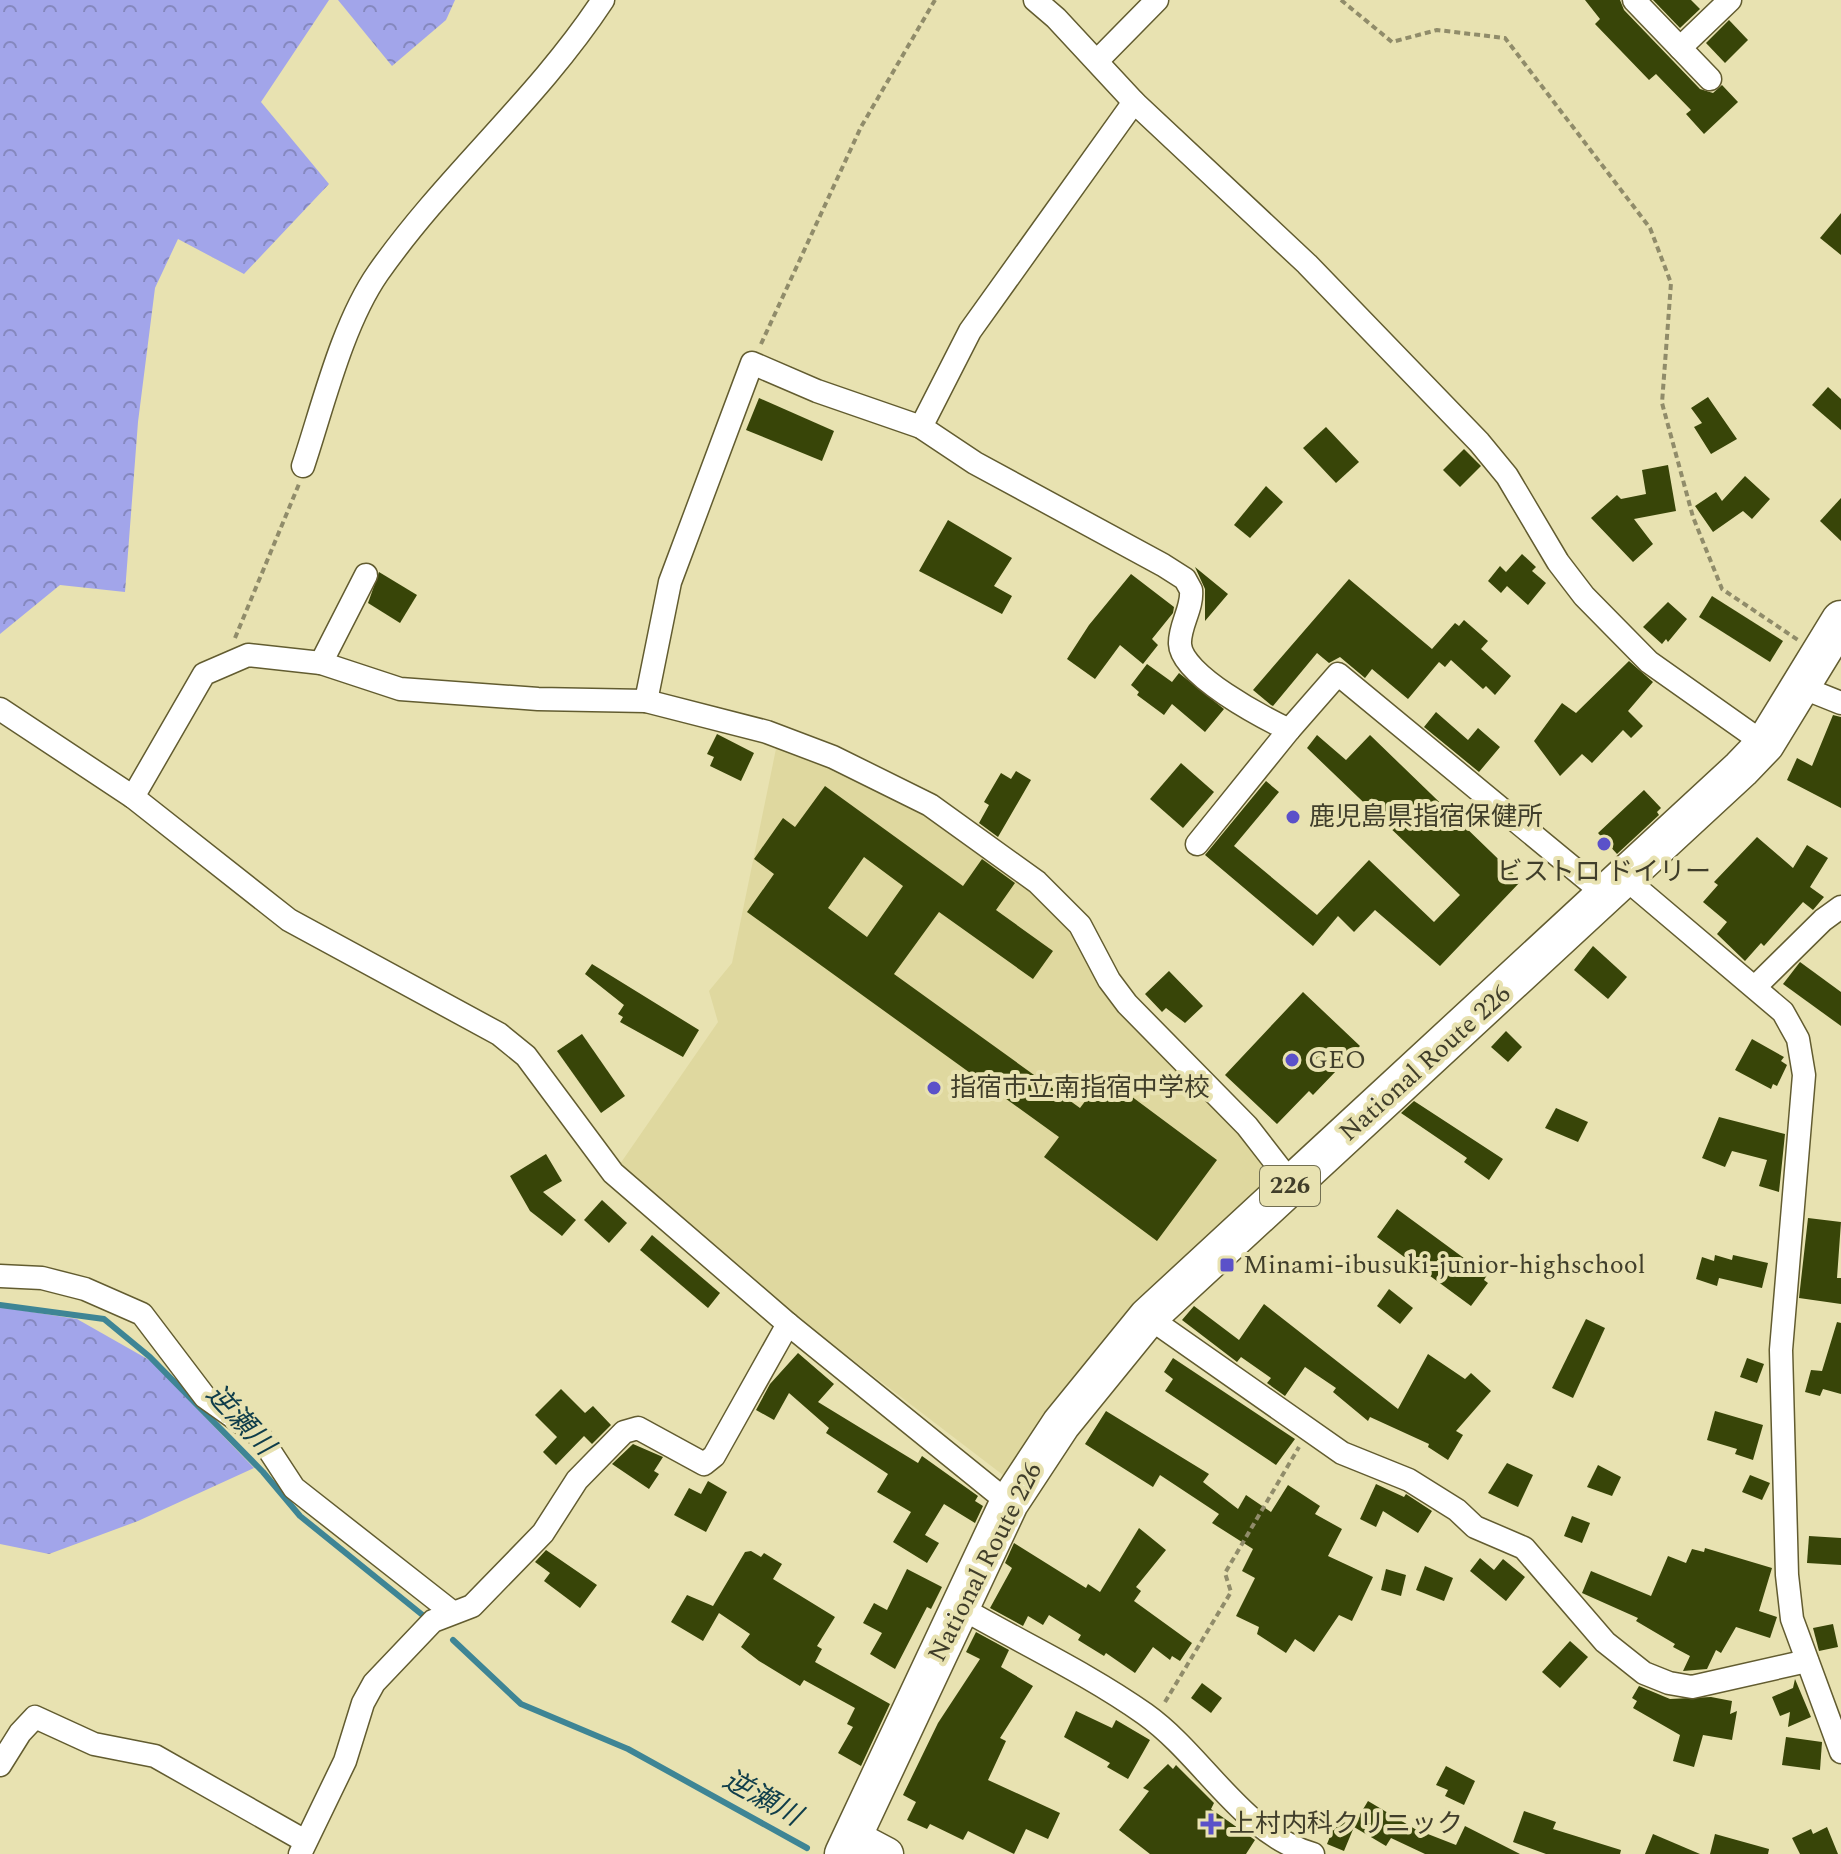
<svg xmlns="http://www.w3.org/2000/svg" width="1841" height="1854" font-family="Spectral,'Noto Sans JP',serif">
<defs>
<pattern id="forest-crowns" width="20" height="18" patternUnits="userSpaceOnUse" patternTransform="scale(2)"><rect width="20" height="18" fill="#a2a5ea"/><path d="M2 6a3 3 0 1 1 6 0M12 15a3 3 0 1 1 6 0" fill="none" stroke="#8588be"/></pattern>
</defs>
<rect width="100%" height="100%" fill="#e8e2b1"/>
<polygon fill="#dfd89f" points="777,744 906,802 1019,877 1073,928 1251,1144 1272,1176 1086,1364 1003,1475 782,1306 620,1164 718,1022 709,991 732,963"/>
<g fill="url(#forest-crowns)">
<polygon points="0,0 329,0 261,102 329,184 244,274 178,239 155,288 138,422 125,592 60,585 0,634"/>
<polygon points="338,0 455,0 446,20 392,66"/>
<polygon points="0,1307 77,1319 151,1361 254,1468 138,1521 49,1554 0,1544"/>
</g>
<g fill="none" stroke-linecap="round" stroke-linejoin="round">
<g stroke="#3e8595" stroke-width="6">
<polyline points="0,1305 104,1319 150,1357 263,1472 300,1516 425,1617"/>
<polyline points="453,1640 521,1704 628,1749 807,1848"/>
</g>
</g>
<g fill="#384508" fill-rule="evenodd">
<polygon points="1585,0 1620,0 1624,10 1700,89 1713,93 1722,85 1738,102 1704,134 1686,114 1691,110 1656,74 1649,80 1595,24 1600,19"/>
<polygon points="1653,0 1691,0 1700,9 1680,28"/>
<polygon points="1729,20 1748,40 1725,63 1706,43"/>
<polygon points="1841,213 1841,255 1820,238"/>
<polygon points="1828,387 1841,399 1841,430 1812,405"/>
<polygon points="1708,397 1737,439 1711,454 1694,427 1702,423 1691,408"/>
<polygon points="759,398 834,431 822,461 746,430"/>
<polygon points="1326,427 1359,462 1336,483 1303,448"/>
<polygon points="1464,449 1481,466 1460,487 1443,470"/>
<polygon points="1668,465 1676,511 1634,519 1653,544 1633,562 1591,518 1617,495 1621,499 1646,494 1642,470"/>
<polygon points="1745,476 1770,499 1752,519 1743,511 1713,532 1695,506 1716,492 1722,501"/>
<polygon points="1266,486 1283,502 1250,538 1234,525"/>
<polygon points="1841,498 1841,541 1820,521"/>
<polygon points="948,520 1012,558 994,586 1012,596 1002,614 919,571"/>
<polygon points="1522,554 1536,567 1532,571 1546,583 1528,605 1507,586 1501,593 1488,581 1500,566 1506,572"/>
<polygon points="1195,567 1228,594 1205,621 1205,589"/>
<polygon points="379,572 417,595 400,623 368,603"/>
<polygon points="1131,574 1174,607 1173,613 1152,639 1158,645 1143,664 1120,645 1095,679 1067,659 1089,625"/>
<polygon points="1349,579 1432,649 1455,623 1459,626 1464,620 1488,641 1481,649 1511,676 1495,695 1486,686 1483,689 1451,660 1445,667 1439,662 1408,699 1372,669 1365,678 1340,657 1329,663 1317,653 1273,706 1271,705 1253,690"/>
<polygon points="1712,596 1783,641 1770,662 1699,617"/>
<polygon points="1668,602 1687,619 1668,642 1666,639 1662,644 1643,627"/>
<polygon points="1629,661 1653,682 1628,711 1643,726 1631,738 1623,730 1592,763 1582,754 1560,776 1534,741 1562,703 1576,713"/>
<polygon points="1147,664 1172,682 1179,673 1224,709 1205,732 1172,704 1164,715 1137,695 1139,692 1131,685"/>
<polygon points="1436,712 1468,740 1478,728 1500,747 1479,772 1424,727"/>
<polygon points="1833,715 1841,717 1841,808 1787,780 1797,758 1812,766"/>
<polygon points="717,734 754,753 741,781 710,766 714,757 707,754"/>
<polygon points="1317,735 1346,760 1370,735 1521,881 1440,966 1375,910 1354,932 1338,916 1313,946 1205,855 1266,781 1279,792 1234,846 1317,915 1369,860 1434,922 1460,895 1307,748"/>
<polygon points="1181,763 1214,792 1183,828 1150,799"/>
<polygon points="1016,771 1031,780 998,837 979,823 989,805 984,802 1001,773 1011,779"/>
<path d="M825 786 963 886 982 859 1015 883 996 910 1053 951 1033 979 939 912 894 974 1080 1108 1104 1076 1217 1160 1157 1241 1044 1157 1059 1137 747 912 774 874 754 859 783 818 795 827ZM864 857 903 886 867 937 828 908Z"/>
<polygon points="1644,790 1661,808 1657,812 1659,815 1617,854 1598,833"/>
<polygon points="1757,837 1793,868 1807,845 1828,858 1810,887 1824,897 1813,910 1803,902 1764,946 1761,943 1745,961 1717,934 1727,922 1703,902 1718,885 1714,882"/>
<polygon points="1593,946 1627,977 1608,999 1574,970"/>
<polygon points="1800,962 1841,992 1841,1026 1783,984"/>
<polygon points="592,964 699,1030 683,1057 620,1022 623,1017 618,1014 624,1005 585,974"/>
<polygon points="1169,971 1203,1006 1185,1023 1166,1008 1162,1012 1145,994"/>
<polygon points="1303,992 1360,1046 1313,1095 1309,1091 1277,1124 1225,1075"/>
<polygon points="1506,1031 1522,1047 1508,1062 1491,1047"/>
<polygon points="582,1034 625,1096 601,1113 557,1051"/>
<polygon points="1752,1039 1784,1057 1781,1061 1787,1065 1777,1086 1773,1084 1771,1089 1735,1070"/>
<polygon points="1414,1101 1503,1159 1489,1180 1464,1162 1467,1158 1401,1113"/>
<polygon points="1556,1108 1588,1122 1578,1142 1545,1128"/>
<polygon points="1719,1117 1785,1134 1779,1192 1759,1186 1767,1160 1732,1151 1725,1167 1702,1158"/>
<polygon points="546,1154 562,1181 543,1192 576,1220 562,1236 530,1211 510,1176"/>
<polygon points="602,1200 627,1223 609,1243 584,1220"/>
<polygon points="1397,1209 1487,1275 1484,1280 1488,1283 1471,1306 1377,1237"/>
<polygon points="1808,1218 1841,1222 1837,1278 1841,1278 1841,1304 1799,1298"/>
<polygon points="652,1235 720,1293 708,1308 640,1250"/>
<polygon points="1715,1255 1732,1260 1733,1255 1768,1263 1762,1288 1719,1278 1717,1286 1696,1279 1702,1257 1714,1261"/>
<polygon points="1389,1289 1413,1308 1400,1324 1377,1306"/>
<polygon points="1264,1304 1398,1409 1428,1354 1465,1379 1471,1373 1491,1391 1456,1431 1463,1435 1448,1460 1428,1447 1429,1444 1370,1417 1368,1421 1333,1392 1336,1388 1305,1367 1285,1396 1267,1383 1271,1378 1241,1357 1237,1362 1182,1320 1194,1306 1239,1340"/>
<polygon points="1586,1319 1605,1328 1573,1398 1552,1388"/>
<polygon points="1837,1322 1841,1323 1841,1394 1823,1389 1820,1396 1805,1392 1811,1370 1822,1371"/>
<polygon points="798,1353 834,1384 818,1402 918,1463 922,1456 978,1496 975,1501 983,1506 975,1523 944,1504 925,1535 939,1543 927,1563 893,1542 911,1512 877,1492 888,1474 826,1433 829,1428 789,1393 774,1420 756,1410 770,1384"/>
<polygon points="1173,1358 1295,1439 1276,1465 1165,1391 1173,1379 1164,1372"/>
<polygon points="1747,1358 1764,1364 1757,1383 1740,1377"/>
<polygon points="561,1389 585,1413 593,1406 611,1425 592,1444 584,1436 556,1465 543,1452 557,1437 535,1415"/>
<polygon points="1106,1411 1209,1474 1203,1482 1238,1509 1246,1495 1271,1512 1288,1485 1320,1506 1315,1514 1342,1529 1328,1556 1373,1577 1352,1621 1339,1615 1314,1652 1295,1639 1286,1653 1257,1634 1259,1627 1236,1616 1255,1578 1242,1571 1253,1549 1212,1523 1219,1514 1160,1475 1153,1487 1085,1444"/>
<polygon points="1715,1411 1763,1425 1753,1460 1735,1454 1737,1449 1707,1440"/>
<polygon points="633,1444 663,1457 654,1471 659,1474 649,1489 612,1464"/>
<polygon points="1507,1463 1533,1475 1518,1507 1488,1493"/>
<polygon points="1598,1465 1621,1477 1612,1496 1587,1487"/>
<polygon points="1750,1475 1770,1483 1762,1500 1742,1492"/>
<polygon points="708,1481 727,1492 706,1532 674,1515 689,1488 701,1494"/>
<polygon points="1376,1484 1404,1497 1406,1494 1432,1511 1418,1533 1383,1511 1376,1527 1360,1519"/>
<polygon points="1572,1516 1590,1523 1582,1543 1564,1536"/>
<polygon points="1139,1528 1166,1550 1136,1587 1141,1591 1134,1601 1192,1643 1180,1661 1172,1656 1170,1660 1153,1647 1135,1673 1106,1653 1104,1656 1078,1640 1081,1635 1049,1615 1043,1625 1028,1616 1023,1626 990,1608 1012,1568 1005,1563 1014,1543 1086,1588 1088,1584 1100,1592"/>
<polygon points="1809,1536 1841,1538 1841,1565 1807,1563"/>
<polygon points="1705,1548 1772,1568 1759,1611 1777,1617 1770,1638 1736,1627 1721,1653 1716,1650 1707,1669 1683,1671 1690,1656 1673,1647 1675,1644 1636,1621 1638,1618 1582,1593 1591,1571 1651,1596 1668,1556 1686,1563 1692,1549 1704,1552"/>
<polygon points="546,1550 597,1585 580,1608 544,1581 550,1573 535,1562"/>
<polygon points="751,1551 761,1557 764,1553 782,1564 773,1579 835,1617 817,1646 822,1649 815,1662 890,1704 861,1766 838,1753 853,1727 847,1724 855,1708 804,1680 800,1686 759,1661 741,1647 750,1634 719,1613 703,1641 671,1622 687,1595 713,1606 745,1552"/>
<polygon points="1480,1558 1494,1570 1503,1559 1525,1577 1506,1601 1470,1571"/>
<polygon points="1425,1566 1453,1578 1444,1601 1416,1590"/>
<polygon points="907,1569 942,1587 931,1609 927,1607 895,1669 870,1654 882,1633 863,1623 874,1603 887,1610"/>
<polygon points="1386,1569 1406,1575 1401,1596 1381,1590"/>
<polygon points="1833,1624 1838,1647 1819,1651 1813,1628"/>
<polygon points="976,1632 1009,1650 1001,1667 1033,1686 1000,1738 1006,1741 988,1780 1060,1813 1048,1839 1026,1829 1014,1854 968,1831 963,1840 930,1824 927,1829 907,1820 916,1802 903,1795 938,1723 980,1659 966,1652"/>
<polygon points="1570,1641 1588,1657 1560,1688 1542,1672"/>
<polygon points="1795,1679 1811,1717 1788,1727 1790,1712 1780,1716 1772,1697 1793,1688"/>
<polygon points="1202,1683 1222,1698 1211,1713 1191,1698"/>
<polygon points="1639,1686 1670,1699 1711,1697 1732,1701 1730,1714 1737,1711 1732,1740 1703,1735 1694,1767 1673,1761 1680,1735 1633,1708 1637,1701 1632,1698"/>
<polygon points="1076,1711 1112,1728 1116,1720 1150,1740 1128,1779 1107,1767 1110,1763 1064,1737"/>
<polygon points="1786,1737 1822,1742 1820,1770 1782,1765"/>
<polygon points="1168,1764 1173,1769 1176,1765 1214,1803 1211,1809 1255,1840 1246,1854 1150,1854 1119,1830 1149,1791 1143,1788"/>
<polygon points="1446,1766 1475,1781 1464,1805 1445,1796 1448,1790 1436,1785"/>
<polygon points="1368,1801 1415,1829 1456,1845 1465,1826 1520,1854 1425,1854 1391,1838 1386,1846 1354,1827 1344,1851 1327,1844 1337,1819 1353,1826"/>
<polygon points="1524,1811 1556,1822 1553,1829 1621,1850 1620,1854 1546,1854 1513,1842"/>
<polygon points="1827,1827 1838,1854 1800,1854 1792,1838 1811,1829 1813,1834"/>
<polygon points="1653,1834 1700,1854 1645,1854"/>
<polygon points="1715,1834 1769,1849 1768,1854 1710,1854"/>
</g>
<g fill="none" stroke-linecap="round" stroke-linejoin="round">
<defs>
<g id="minor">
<polyline points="1035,0 1056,18 1134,102 1307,264 1479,442 1507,476 1558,562 1584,596 1649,662 1765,744"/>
<polyline points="1634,0 1710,79"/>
<polyline points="1680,48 1730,0"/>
<polyline points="1097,61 1157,0"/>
<polyline points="921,427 970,331 1134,102"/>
<path d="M303 466C323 406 342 325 378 273 446 176 538 99 603 0"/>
<polyline points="321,663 366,575"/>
<polyline points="1801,687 1841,703"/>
<path d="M646 701 670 582 752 363 817 391 921 427 975 463 1163 565 1185 579 1191 590C1193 608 1179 626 1180 644 1181 675 1264 718 1289 730L1338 674 1607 896"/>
<polyline points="0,709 133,797 289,920 499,1034 526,1056 613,1173 788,1324 1009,1503"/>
<polyline points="133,797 204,674 248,655 321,663 400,689 538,699 646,701 767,732 833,757 930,805 1037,882 1080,925 1109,980 1127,1004 1247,1126 1292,1184"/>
<polyline points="1197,844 1289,730"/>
<polyline points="1626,879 1783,1012 1798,1039 1804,1075 1781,1350 1787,1575 1792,1619 1841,1752"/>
<polyline points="1755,987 1823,920 1841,907"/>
<polyline points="0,1276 42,1278 85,1289 142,1314 205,1397 260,1436 294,1488 452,1612"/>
<polyline points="1148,1317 1342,1453 1409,1480 1457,1510 1475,1527 1524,1548 1605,1642 1644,1673 1669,1683 1692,1687 1807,1661"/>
<path d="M958 1606C1020 1642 1087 1673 1145 1714 1204 1756 1241 1833 1313 1854"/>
<polyline points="0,1765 20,1733 35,1717 94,1744 155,1756 305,1841"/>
<polyline points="300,1854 345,1761 363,1703 374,1683 433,1621 472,1606 543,1533 577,1480 624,1432 638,1428 704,1464 714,1456 788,1324"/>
</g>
<polyline id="secondary" points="853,1836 887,1854"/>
<polyline id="trunk" points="844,1854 1009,1503 1061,1424 1148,1317 1741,769 1765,744 1841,620"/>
</defs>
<use href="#minor" stroke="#625c30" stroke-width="25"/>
<use href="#secondary" stroke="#625c30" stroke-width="35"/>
<use href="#trunk" stroke="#625c30" stroke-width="41"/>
<g stroke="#908c6a" stroke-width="4" stroke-dasharray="6 4" stroke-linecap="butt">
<polyline points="1341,0 1392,42 1437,30 1505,38 1650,228 1671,283 1662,403 1693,517 1722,589 1798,640"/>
<polyline points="761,344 861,127 935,0"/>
<polyline points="235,638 299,484"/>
<polyline points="1165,1702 1231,1592 1225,1573 1299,1447"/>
</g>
<use href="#minor" stroke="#fff" stroke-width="22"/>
<use href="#secondary" stroke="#fff" stroke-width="32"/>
<use href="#trunk" stroke="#fff" stroke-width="38"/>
</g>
<g fill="#5b51c9" stroke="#e8e2b1" stroke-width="3">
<circle cx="1293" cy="817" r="8"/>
<circle cx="1604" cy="844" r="8"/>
<circle cx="1292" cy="1060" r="8"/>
<circle cx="934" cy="1088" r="8"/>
<rect x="1219" y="1257" width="16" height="16" rx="4"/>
<path d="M1207 1812h8v8h8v8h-8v8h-8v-8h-8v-8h8z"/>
</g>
<g text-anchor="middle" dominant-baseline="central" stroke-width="8" stroke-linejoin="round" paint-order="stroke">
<rect fill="#e8e2b1" stroke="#726f52" stroke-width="2" x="1260" y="1166" width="60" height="40" rx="6"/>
<g font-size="24" font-weight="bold" fill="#403e2a">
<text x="1290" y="1186">226</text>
</g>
<g font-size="26" fill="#403e2a" stroke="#e8e2b1" text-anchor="start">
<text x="1309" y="817">鹿児島県指宿保健所</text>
<text x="1604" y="872" text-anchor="middle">ビストロ ドイリー</text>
<text x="1308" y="1060">GEO</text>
<text x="950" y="1088">指宿市立南指宿中学校</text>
<text x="1243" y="1265">Minami-ibusuki-junior-highschool</text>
<text x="1229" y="1824">上村内科クリニック</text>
</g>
<g font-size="26" fill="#403e2a" stroke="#e8e2b1">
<text transform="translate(1425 1063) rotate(-42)">National Route 226</text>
<text transform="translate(985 1562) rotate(-63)">National Route 226</text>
</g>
<g font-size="28" font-style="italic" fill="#0f3d4a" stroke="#e8e2b1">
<text transform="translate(240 1420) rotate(47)">逆瀬川</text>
<text transform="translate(762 1798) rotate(29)">逆瀬川</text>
</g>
</g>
</svg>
